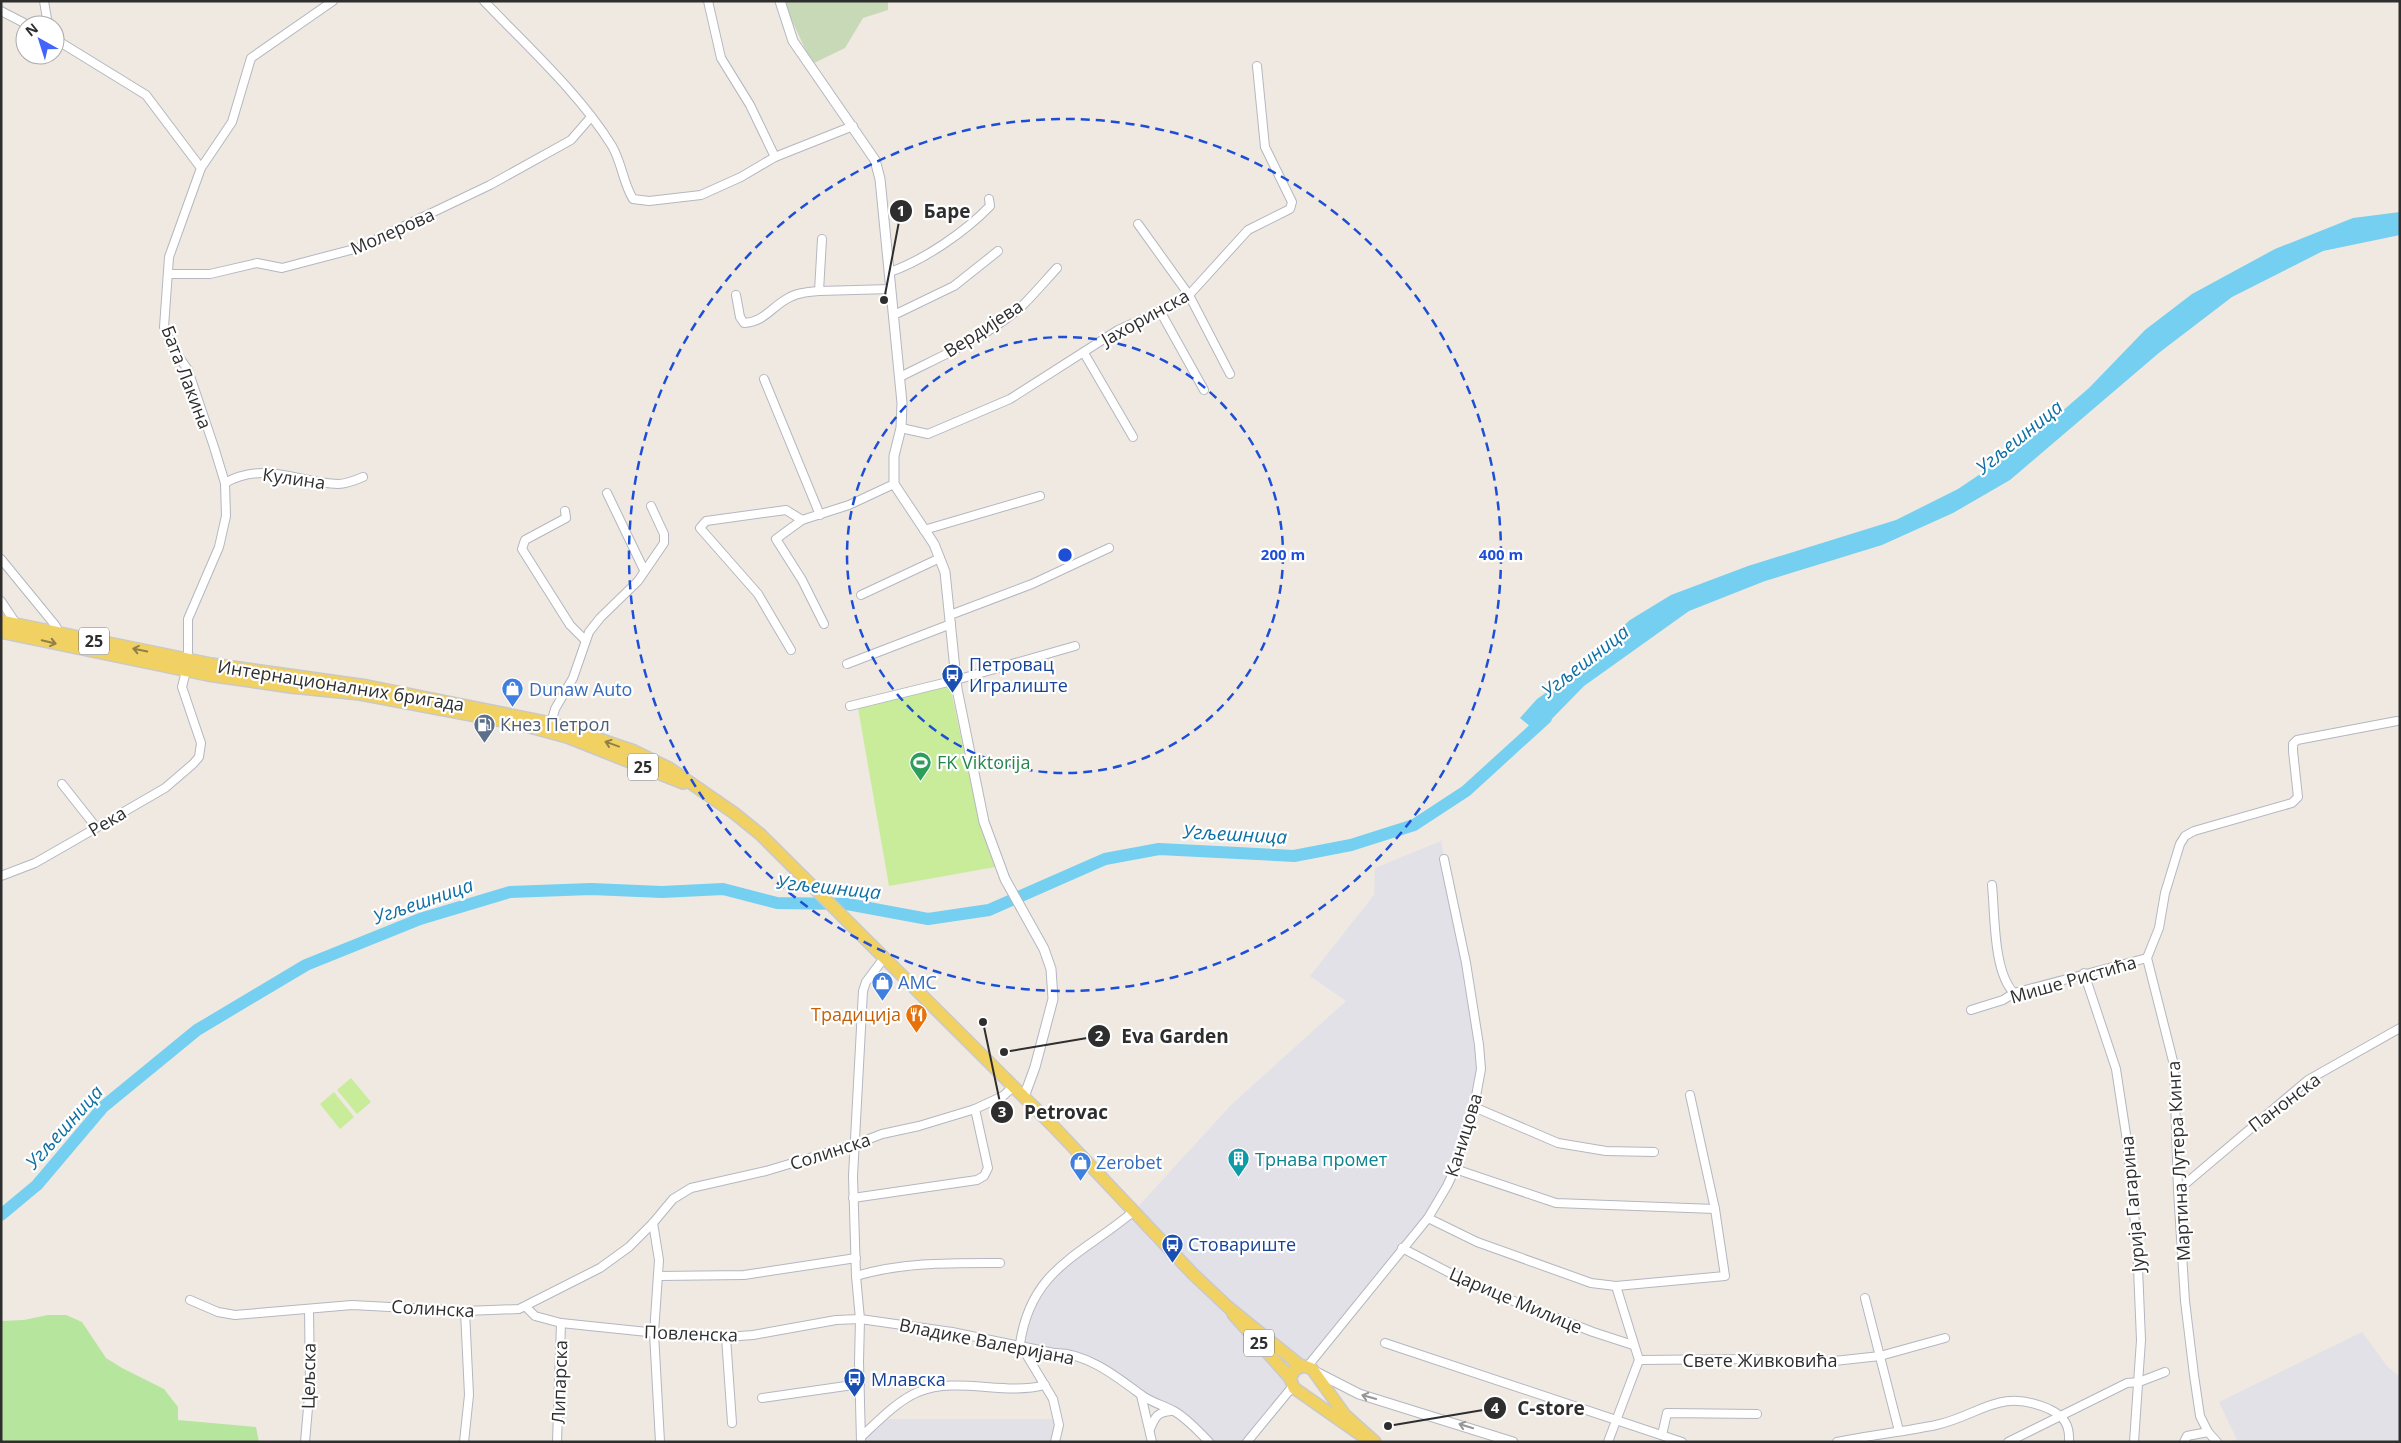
<svg xmlns="http://www.w3.org/2000/svg" width="2401" height="1443" font-family="'Open Sans',sans-serif">
<rect width="100%" height="100%" fill="#efe9e1"/>
<g fill="#e3e1e8">
<polygon points="1441,841 1481,1069 1462,1151 1428,1218 1270,1415 1247,1442 1209,1442 1185,1419 1077,1355 1020,1344 1022,1333 1047,1279 1134,1211 1231,1105 1346,1001 1310,976 1374,895 1375,868"/>
<polygon points="2362,1332 2387,1366 2400,1377 2400,1442 2238,1442 2219,1402"/>
<polygon points="886,1419 1057,1419 1054,1442 862,1442"/>
</g>
<polygon fill="#b6e59e" points="48,1315 66,1315 82,1322 106,1358 122,1368 164,1389 178,1407 178,1420 256,1427 259,1442 1,1442 1,1321 24,1320"/>
<polygon fill="#c8d9b8" points="783,1 888,1 888,10 863,18 845,48 812,64"/>
<g fill="#c9ec9a">
<polygon points="950,686 980,826 995,867 889,886 858,708"/>
<polygon points="351,1078 371,1102 357,1114 337,1090"/>
<polygon points="334,1092 354,1117 340,1129 320,1104"/>
</g>
<polygon fill="#75cff0" points="2400,212 2400,235 2323,251 2232,297 2160,352 2010,480 1953,513 1882,545 1765,581 1689,611 1584,686 1538,733 1520,718 1537,699 1564,680 1630,620 1671,595 1748,566 1896,520 1958,489 2022,446 2089,388 2145,330 2192,294 2275,249 2353,218"/>
<g fill="none" stroke-linecap="round" stroke-linejoin="round">
<polyline stroke="#75cff0" stroke-width="12" points="1,1215 37,1185 103,1107 197,1030 306,965 420,919 510,892 591,889 662,892 723,889 777,903 847,904 928,919 989,910 1105,859 1159,849 1294,856 1351,845 1414,825 1466,791 1546,718"/>
<defs>
<g id="minor">
<polyline points="44,1 48,25"/>
<path d="M484 1C526 45 580 94 612 146 622 163 623 183 633 199L649 201 701 195 741 177 775 157 853 126"/>
<polyline points="708,1 721,58 750,105 775,157"/>
<polyline points="1,11 28,25"/>
<polyline points="55,39 146,95 201,168 169,257 164,327 173,348 188,370 214,447 225,483 226,516 219,547 188,619 188,660"/>
<polyline points="201,168 232,122 251,58 333,1"/>
<polyline points="1138,224 1189,295 1230,374"/>
<polyline points="822,239 819,291 891,289"/>
<path d="M890 272C924 260 965 232 990 206L989 199"/>
<polyline points="168,274 210,274 257,263 282,268 358,248 490,185 571,140 591,117"/>
<path d="M736 295 740 317 744 323C763 322 770 309 785 300 795 293 807 292 819 291"/>
<polyline points="1160,311 1204,390"/>
<polyline points="894,315 954,286 998,251"/>
<polyline points="1084,353 1133,437"/>
<path d="M900 377C941 356 989 336 1023 305 1035 293 1046 280 1057 268"/>
<polyline points="764,379 820,515"/>
<polyline points="901,428 928,434 1010,399 1118,330 1160,311 1189,295 1248,230 1290,209 1292,202 1265,147 1257,66"/>
<path d="M225 483C264 461 297 482 338 484 346 484 356 480 363 477"/>
<polyline points="607,493 644,570"/>
<polyline points="565,511 566,518 525,540 522,549 570,625 585,640"/>
<polyline points="802,520 776,539 802,580 824,624"/>
<polyline points="924,530 1040,496"/>
<polyline points="1,559 55,625 60,634"/>
<polyline points="861,595 940,558"/>
<polyline points="1,601 17,625"/>
<polyline points="950,615 1032,584 1109,548"/>
<polyline points="791,650 758,594 700,528 706,521 786,510 802,520 849,505 894,484"/>
<polyline points="847,664 951,624"/>
<polyline points="850,706 956,680 1075,646"/>
<polyline points="551,723 555,709 573,678 589,632 600,618 638,581 664,543 664,534 651,506"/>
<polyline points="62,784 96,827"/>
<polyline points="1,876 35,863 70,843 165,788 193,764 199,757 201,743 182,687 186,671"/>
<path d="M1992 885C1995 914 1993 972 2014 993"/>
<polyline points="2084,973 2116,1069 2127,1141 2137,1244 2141,1340 2134,1442"/>
<polyline points="1971,1010 2003,1000 2014,993 2147,958"/>
<polyline points="1474,1107 1558,1143 1606,1151 1654,1152"/>
<polyline points="1455,1169 1556,1203 1715,1209"/>
<polyline points="2178,1190 2308,1080 2400,1028"/>
<polyline points="853,1198 977,1180 984,1176 988,1168 975,1109"/>
<polyline points="1428,1218 1477,1242 1591,1283 1616,1286 1725,1276 1715,1209 1690,1095"/>
<polyline points="653,1223 659,1260 654,1333 660,1442"/>
<polyline points="1402,1248 1475,1286 1593,1332 1633,1345"/>
<polyline points="659,1276 744,1275 856,1258"/>
<path d="M856 1276C903 1262 951 1263 1000 1263"/>
<polyline points="1865,1298 1899,1431"/>
<polyline points="190,1300 218,1312 235,1315 352,1305 465,1311 519,1309 600,1268 629,1247 653,1223 673,1199 691,1188 766,1171 856,1144 882,1134 919,1126 975,1109 1003,1096 1014,1086"/>
<path d="M526 1307 535 1316 561 1323 686 1336 726 1337 753 1335 836 1320 860 1319 952 1332 1054 1353C1085 1352 1116 1376 1140 1394 1150 1402 1163 1405 1174 1411 1188 1419 1198 1431 1209 1442"/>
<polyline points="726,1337 732,1423"/>
<polyline points="1385,1343 1682,1442"/>
<polyline points="1639,1360 1745,1359 1825,1362 1880,1356 1945,1338"/>
<polyline points="1307,1367 1428,1218 1447,1186 1455,1169 1474,1107 1481,1069 1479,1045 1466,963 1444,859"/>
<polyline points="1141,1395 1152,1442"/>
<polyline points="762,1398 860,1384"/>
<path d="M1150 1429C1155 1417 1157 1412 1171 1411"/>
<polyline points="1662,1435 1667,1413 1757,1414"/>
<path d="M861 1437C878 1421 897 1401 918 1392 958 1376 1004 1396 1045 1385"/>
<polyline points="305,1442 310,1385 309,1309"/>
<polyline points="464,1442 469,1395 465,1311"/>
<polyline points="557,1442 561,1323"/>
<polyline points="861,1442 859,1362 860,1319 856,1276 853,1176 863,991 866,982 884,958"/>
<path d="M1055 1442 1059 1425 1053 1399 1020 1344C1031 1268 1082 1255 1134 1211"/>
<polyline points="1247,1442 1293,1386"/>
<polyline points="1608,1442 1639,1360 1616,1286"/>
<path d="M1837 1442C1870 1435 1903 1432 1936 1425 1981 1415 1999 1387 2049 1409 2064 1416 2070 1425 2069 1442"/>
<polyline points="2008,1442 2127,1383 2139,1382 2165,1372"/>
<polyline points="2184,1442 2187,1436 2208,1432"/>
<polyline points="2217,1442 2208,1432 2200,1416 2194,1375 2185,1301 2178,1190 2174,1065 2147,958 2159,928 2165,893 2180,844 2185,836 2194,831 2292,803 2298,797 2293,751 2293,744 2297,740 2397,721"/>
</g>
<g id="tertiary">
<polyline points="780,1 793,41 875,160 880,179 902,403 901,428 894,456 894,484 934,544 945,572 957,689 984,822 1005,879 1044,949 1051,969 1053,999 1035,1067 1024,1097"/>
<polyline points="1316,1372 1359,1394 1513,1442"/>
</g>
<g id="primary">
<polyline points="1,621 211,664 367,686 551,723 634,751 669,768 734,813 760,834 1054,1127 1193,1274 1228,1307 1301,1366"/>
<polyline points="1,632 208,675 291,687 360,694 519,724 567,737 683,783"/>
<polyline points="1233,1314 1290,1378"/>
<polyline points="1371,1442 1294,1388 1290,1378 1295,1369 1304,1366 1312,1369 1345,1415 1375,1442"/>
</g>
</defs>
<use href="#minor" stroke="#b4b7c1" stroke-width="10"/>
<use href="#tertiary" stroke="#b4b7c1" stroke-width="11"/>
<use href="#primary" stroke="#c9c9c9" stroke-width="14"/>
<use href="#minor" stroke="#fff" stroke-width="8"/>
<use href="#tertiary" stroke="#fff" stroke-width="9"/>
<use href="#primary" stroke="#f2d163" stroke-width="11"/>
</g>
<defs><path id="oneway-shaft" d="M-6 0H5M1.5-3L5.5 0L1.5 3" fill="none" stroke-width="1.6" stroke-linecap="round" stroke-linejoin="round" transform="scale(1.25)"/></defs>
<g stroke="#908048">
<use href="#oneway-shaft" transform="translate(49 642) rotate(13)"/>
<use href="#oneway-shaft" transform="translate(140 650) rotate(-168)"/>
<use href="#oneway-shaft" transform="translate(612 744) rotate(-160)"/>
</g>
<g stroke="#969696">
<use href="#oneway-shaft" transform="translate(1369 1397) rotate(-164)"/>
<use href="#oneway-shaft" transform="translate(1466 1426) rotate(-163)"/>
</g>
<g fill="none" stroke="#1d4ed8" stroke-width="2.5" stroke-dasharray="9 6">
<circle cx="1065" cy="555" r="218"/>
<circle cx="1065" cy="555" r="436"/>
</g>
<defs>
<symbol id="bus-pin" viewBox="-11 -11 22 30"><path d="M0 17L-7.5 6A9.5 9.5 0 1 1 7.5 6Z" fill="#1a4fb4" stroke="#fff"/><path d="M-5-6H5V4H4V6H2V4H-2V6H-4V4H-5ZM-3.5-4V0h7V-4ZM-3.5 1.2v1.5H-2V1.2ZM2 1.2v1.5H3.5V1.2Z" fill="#fff"/></symbol>
<symbol id="shop-pin" viewBox="-11 -11 22 30"><path d="M0 17L-7.5 6A9.5 9.5 0 1 1 7.5 6Z" fill="#3f7fe0" stroke="#fff"/><path d="M-5-2.5h2.3a2.7 3.5 0 0 1 5.4 0H5L5.5 6h-11ZM-1.5-2.5h3a1.5 2.3 0 0 0-3 0Z" fill="#fff"/></symbol>
<symbol id="fuel-pin" viewBox="-11 -11 22 30"><path d="M0 17L-7.5 6A9.5 9.5 0 1 1 7.5 6Z" fill="#5c6f8a" stroke="#fff"/><path d="M-5.5-6h7V0h2V4h1.3V-2.5L3-4.5l.8-.8L6-3V5H2.5V1h-1V6h-7ZM-4.2-4.7v3.2H.2V-4.7Z" fill="#fff"/></symbol>
<symbol id="stadium-pin" viewBox="-11 -11 22 30"><path d="M0 17L-7.5 6A9.5 9.5 0 1 1 7.5 6Z" fill="#2e9e5b" stroke="#fff"/><path d="M0-5a6.5 5 0 1 0 0 10a6.5 5 0 1 0 0-10ZM-3.5-1.8h7v3.6h-7Z" fill="#fff"/></symbol>
<symbol id="restaurant-pin" viewBox="-11 -11 22 30"><path d="M0 17L-7.5 6A9.5 9.5 0 1 1 7.5 6Z" fill="#e8710a" stroke="#fff"/><path d="M-5-6h1v4h1v-4h1v4h1v-4h1v5L-1.5 .5V6h-2V.5L-5-1ZM5-6V6H3V1.5H1.5Q1.5-4 5-6Z" fill="#fff"/></symbol>
<symbol id="building-pin" viewBox="-11 -11 22 30"><path d="M0 17L-7.5 6A9.5 9.5 0 1 1 7.5 6Z" fill="#0f9aa8" stroke="#fff"/><path d="M-4-6H4V6H1V3H-1V6H-4ZM-2.5-4.3h1.7v1.8h-1.7ZM.8-4.3h1.7v1.8H.8ZM-2.5-1h1.7V.8h-1.7ZM.8-1h1.7V.8H.8Z" fill="#fff"/></symbol>
</defs>
<g fill-rule="evenodd">
<use href="#bus-pin" x="940" y="662" width="25" height="34"/>
<use href="#shop-pin" x="500" y="676" width="25" height="34"/>
<use href="#fuel-pin" x="472" y="712" width="25" height="34"/>
<use href="#stadium-pin" x="908" y="750" width="25" height="34"/>
<use href="#shop-pin" x="870" y="970" width="25" height="34"/>
<use href="#restaurant-pin" x="904" y="1002" width="25" height="34"/>
<use href="#building-pin" x="1226" y="1146" width="25" height="34"/>
<use href="#shop-pin" x="1068" y="1150" width="25" height="34"/>
<use href="#bus-pin" x="1160" y="1232" width="25" height="34"/>
<use href="#bus-pin" x="842" y="1366" width="25" height="34"/>
</g>
<g text-anchor="middle" dominant-baseline="central" stroke-width="4.5" stroke-linejoin="round" paint-order="stroke">
<g fill="#fff" stroke="#6d6d6d" stroke-width="1">
<rect x="79" y="627.5" width="30" height="27" rx="4"/>
<rect x="628" y="753.5" width="30" height="27" rx="4"/>
<rect x="1244" y="1329.5" width="30" height="27" rx="4"/>
</g>
<g font-size="16" font-weight="bold" fill="#2e2e2e">
<text x="94" y="641">25</text>
<text x="643" y="767">25</text>
<text x="1259" y="1343">25</text>
</g>
<g font-size="18" fill="#2e2e2e" stroke="#fff">
<text transform="translate(392 231) rotate(-24)">Молерова</text>
<text transform="translate(1145 317) rotate(-29)">Јахоринска</text>
<text transform="translate(983 328) rotate(-33)">Вердијева</text>
<text transform="translate(187 377) rotate(69)">Бата Лакина</text>
<text transform="translate(294 478) rotate(8)">Кулина</text>
<text transform="translate(341 685) rotate(9)">Интернационалних бригада</text>
<text transform="translate(107 821) rotate(-31)">Река</text>
<text transform="translate(2073 979) rotate(-16)">Мише Ристића</text>
<text transform="translate(2284 1102) rotate(-37)">Панонска</text>
<text transform="translate(1463 1135) rotate(-73)">Каницова</text>
<text transform="translate(830 1151) rotate(-18)">Солинска</text>
<text transform="translate(2178 1161) rotate(-93)">Мартина Лутера Кинга</text>
<text transform="translate(2132 1204) rotate(-95)">Јурија Гагарина</text>
<text transform="translate(1516 1300) rotate(23)">Царице Милице</text>
<text transform="translate(433 1308) rotate(3)">Солинска</text>
<text transform="translate(691 1333) rotate(2)">Повленска</text>
<text transform="translate(987 1341) rotate(11)">Владике Валеријана</text>
<text x="1760" y="1360">Свете Живковића</text>
<text transform="translate(308 1376) rotate(-89)">Цељска</text>
<text transform="translate(559 1382) rotate(-88)">Липарска</text>
</g>
<g font-size="18" fill="#164399" stroke="#fff" text-anchor="start">
<text x="969" y="664">Петровац<tspan x="969" dy="21">Игралиште</tspan></text>
<text x="1188" y="1244">Стовариште</text>
<text x="871" y="1379">Млавска</text>
</g>
<g font-size="18" fill="#366cbe" stroke="#fff" text-anchor="start">
<text x="529" y="689">Dunaw Auto</text>
<text x="898" y="982">AMC</text>
<text x="1096" y="1162">Zerobet</text>
</g>
<g font-size="18" fill="#4e5e75" stroke="#fff" text-anchor="start">
<text x="500" y="724">Кнез Петрол</text>
</g>
<g font-size="18" fill="#27864d" stroke="#fff" text-anchor="start">
<text x="937" y="762">FK Viktorija</text>
</g>
<g font-size="18" fill="#c56008" stroke="#fff" text-anchor="end">
<text x="901" y="1014">Традиција</text>
</g>
<g font-size="18" fill="#0d838f" stroke="#fff" text-anchor="start">
<text x="1255" y="1159">Трнава промет</text>
</g>
<g font-size="19" font-style="italic" fill="#0d6fa3" stroke="#fff">
<text transform="translate(2019 437) rotate(-39)">Угљешница</text>
<text transform="translate(1585 661) rotate(-38)">Угљешница</text>
<text transform="translate(1235 834) rotate(3)">Угљешница</text>
<text transform="translate(829 887) rotate(6)">Угљешница</text>
<text transform="translate(423 901) rotate(-19)">Угљешница</text>
<text transform="translate(64 1127) rotate(-48)">Угљешница</text>
</g>
</g>
<circle cx="1065" cy="555" r="8" fill="#1d4ed8" stroke="#fff" stroke-width="2.5"/>
<g font-size="15" text-anchor="middle" font-weight="bold" fill="#1d4ed8" stroke="#fff" stroke-width="4.5" stroke-linejoin="round" paint-order="stroke">
<text x="1283" y="560">200 m</text>
<text x="1501" y="560">400 m</text>
</g>
<path fill="none" stroke="#2e2e2e" stroke-width="2" d="M884 300L901 211M1004 1052L1099 1036M983 1022L1002 1112M1388 1426L1495 1408"/>
<g fill="#2e2e2e" stroke="#fff" stroke-width="2">
<circle cx="884" cy="300" r="5"/>
<circle cx="1004" cy="1052" r="5"/>
<circle cx="983" cy="1022" r="5"/>
<circle cx="1388" cy="1426" r="5"/>
<circle cx="901" cy="211" r="12"/>
<circle cx="1099" cy="1036" r="12"/>
<circle cx="1002" cy="1112" r="12"/>
<circle cx="1495" cy="1408" r="12"/>
</g>
<g font-size="15" text-anchor="middle" font-weight="bold" fill="#fff">
<text x="901" y="216">1</text>
<text x="1099" y="1041">2</text>
<text x="1002" y="1117">3</text>
<text x="1495" y="1413">4</text>
</g>
<g font-size="19" text-anchor="middle" font-weight="bold" fill="#2e2e2e" stroke="#fff" stroke-width="4.5" stroke-linejoin="round" paint-order="stroke">
<text x="947" y="218">Баре</text>
<text x="1175" y="1043">Eva Garden</text>
<text x="1066" y="1119">Petrovac</text>
<text x="1551" y="1415">C-store</text>
</g>
<rect width="2401" height="1443" fill="none" stroke="#2e2e2e" stroke-width="5"/>
<g transform="translate(40 40) rotate(321)"><circle r="24" fill="#ffffff" stroke="#ababab"/>
<path d="M0-4L9 19L0 12L-9 19Z" fill="#4264fb"/>
<text y="-8" font-size="14" font-weight="bold" text-anchor="middle" fill="#2e2e2e">N</text>
</g>
</svg>
